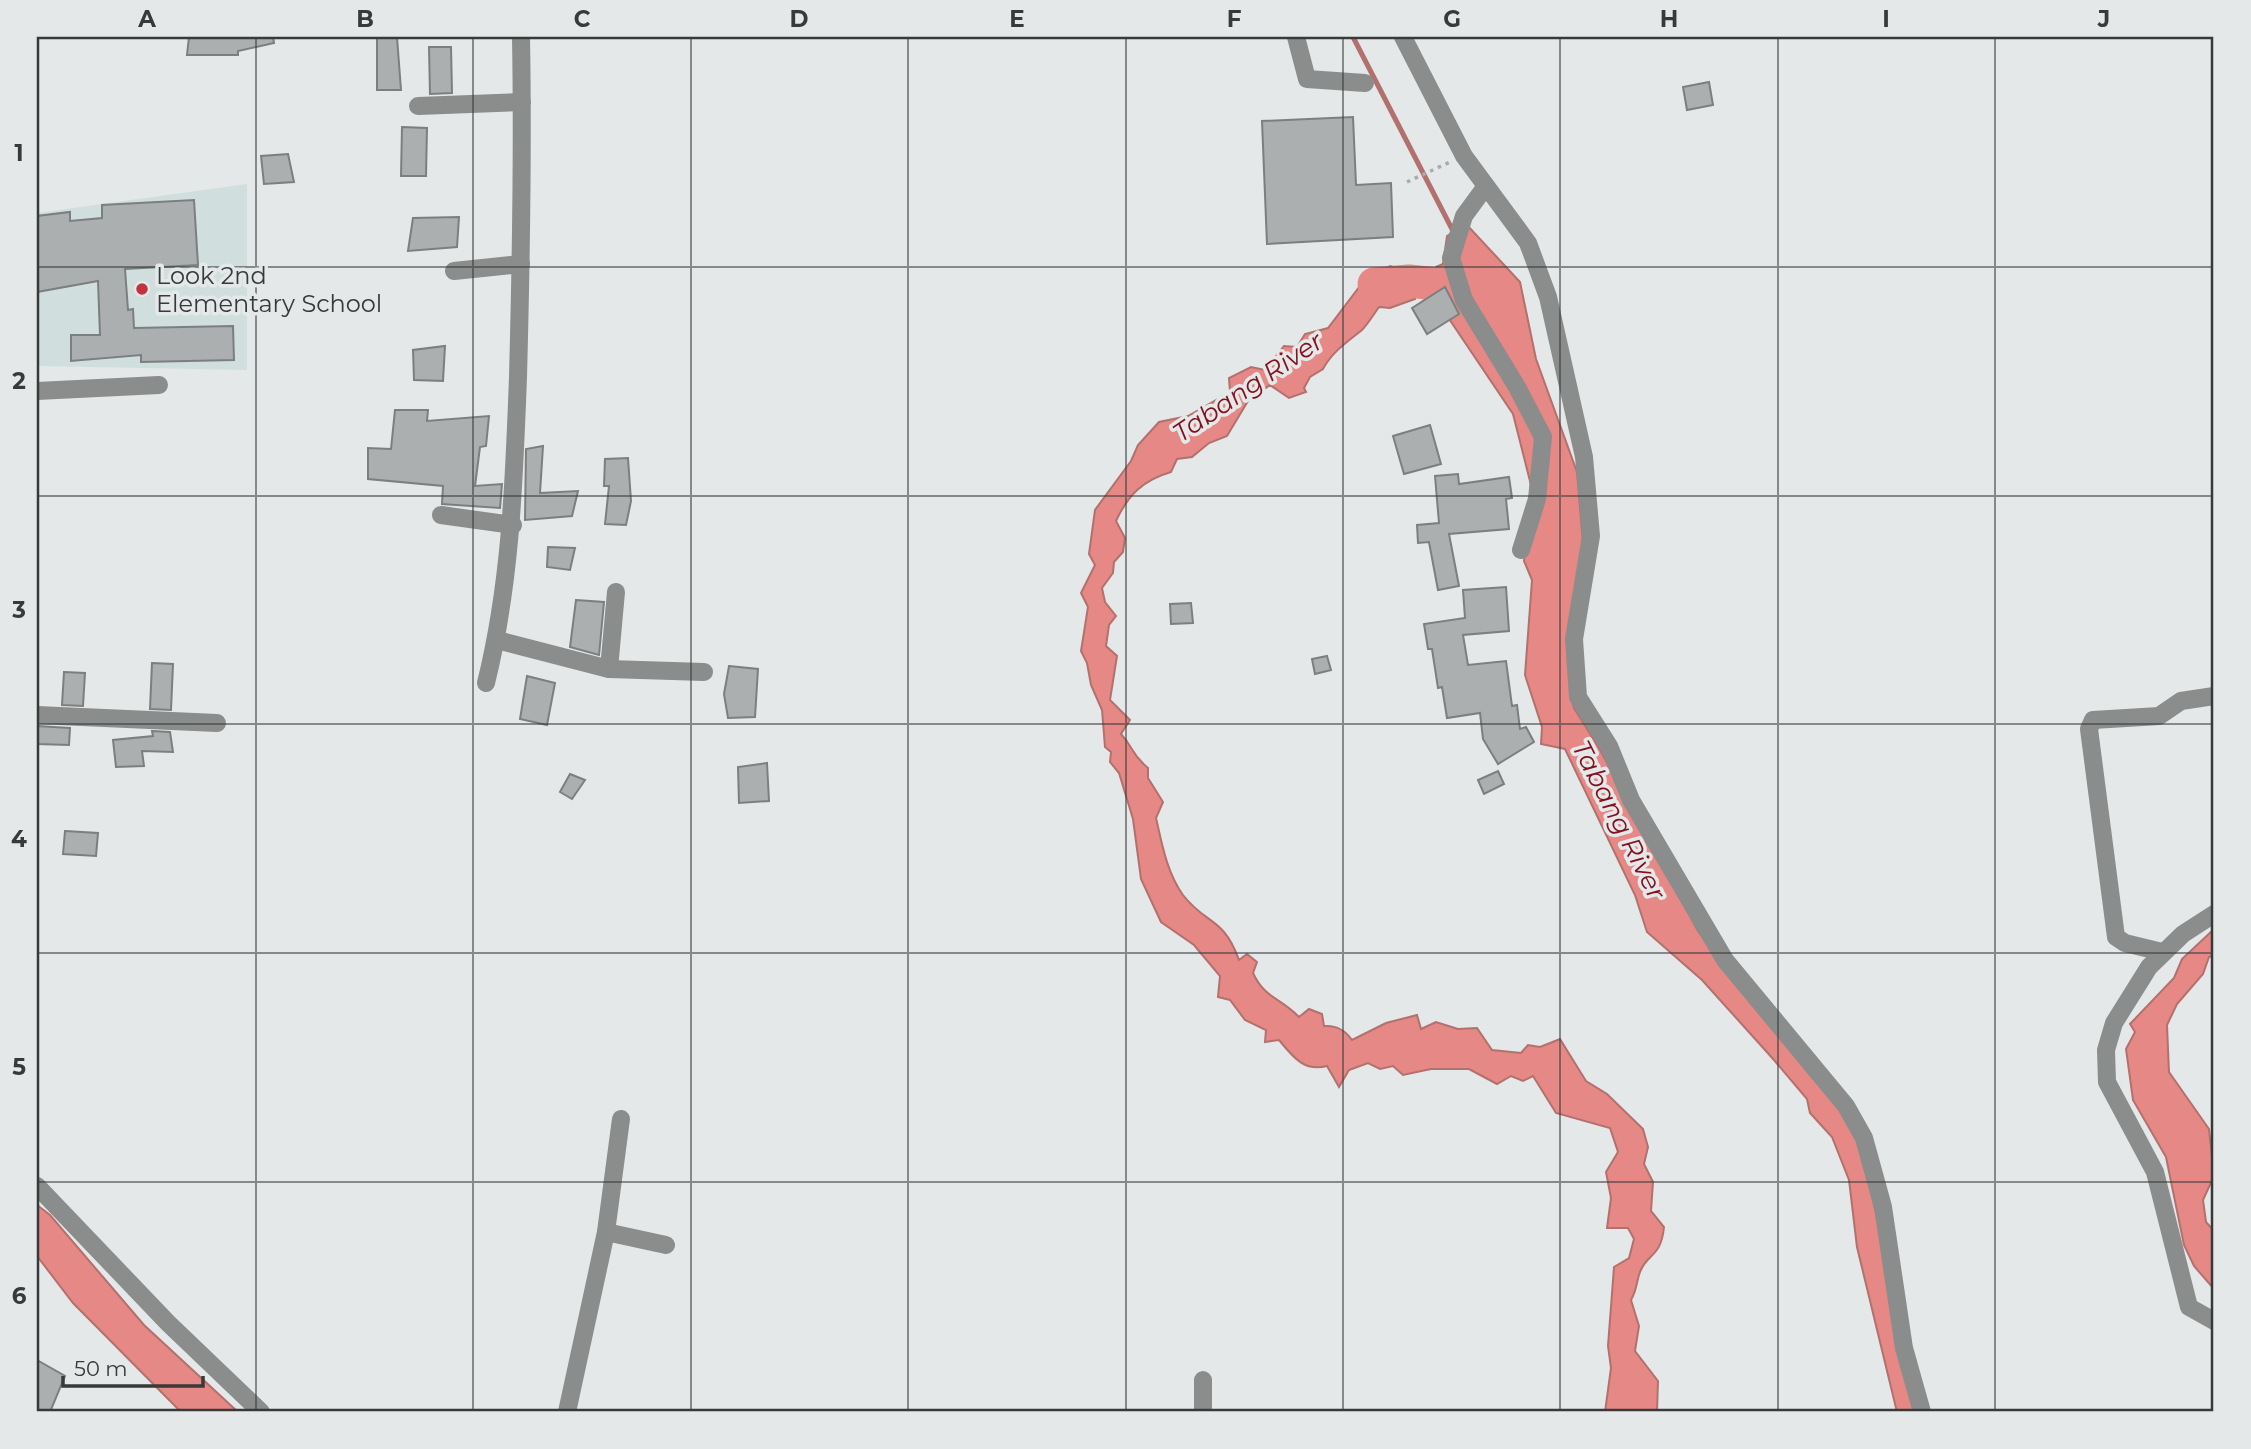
<svg xmlns="http://www.w3.org/2000/svg" width="2251" height="1449" font-family="Montserrat,sans-serif">
<rect width="100%" height="100%" fill="#e4e8e8"/>
<polygon fill="#d1dede" points="247,184 247,370 37,366 37,213"/>
<g fill="#e68885" stroke="#b2716e" stroke-width="2">
<polygon points="1466,224 1520,282 1536,359 1577,472 1583,543 1570,695 1574,708 1599,748 1698,931 1754,1006 1828,1089 1862,1146 1917,1412 1897,1412 1857,1247 1849,1180 1832,1137 1810,1113 1807,1099 1774,1060 1702,980 1647,932 1635,895 1565,749 1541,744 1542,727 1525,675 1532,580 1524,561 1531,485 1513,414 1433,295 1436,267 1443,264 1447,236"/>
<path d="M1390 266 1418 275 1415 299 1390 308 1379 307C1374 314 1368 324 1362 330 1346 343 1332 352 1323 369L1310 377 1304 388 1306 392 1289 398 1270 385 1248 401 1227 436 1209 443 1192 457 1177 459 1171 472C1143 480 1128 495 1116 521L1125 538 1123 552 1114 562 1113 573 1102 588 1105 602 1116 616 1109 625 1106 646 1117 656 1110 700 1130 720 1121 734C1134 748 1130 753 1148 768V778L1163 802 1156 818C1162 844 1167 873 1183 895 1206 925 1223 916 1239 960L1247 954 1257 962 1253 973C1265 999 1280 997 1299 1017L1309 1009 1322 1014 1324 1026C1337 1025 1345 1030 1352 1040L1386 1023 1417 1015 1421 1029 1436 1022 1458 1029 1477 1028 1492 1050 1521 1053 1528 1045 1540 1047 1560 1039 1586 1081 1607 1094 1643 1129 1648 1147 1644 1164 1653 1182 1651 1211 1664 1227C1661 1258 1647 1253 1640 1272 1636 1283 1637 1290 1631 1300L1639 1326 1635 1351 1658 1381 1657 1412H1605L1611 1368 1608 1346 1614 1267 1629 1258 1634 1239 1628 1228H1607L1611 1198 1606 1172 1618 1152 1610 1128 1556 1113 1533 1076 1523 1081 1511 1076 1497 1084 1469 1069H1431L1403 1075 1393 1066 1380 1069 1368 1063 1349 1070 1339 1087 1327 1066C1304 1072 1293 1057 1279 1040L1265 1042 1266 1030 1245 1020 1230 1000 1218 997 1220 976 1194 945 1161 922 1141 879 1133 819 1119 773 1110 762 1111 752 1105 747 1102 710 1091 685 1087 663 1081 651 1088 607 1081 593 1095 565 1089 554 1095 510 1131 461 1138 445 1159 422 1188 416 1230 392 1229 378 1251 367 1265 370 1284 346 1297 347 1305 334 1328 328 1363 282Z"/>
<polygon points="2214,929 2214,955 2209,957 2203,974 2177,1004 2167,1025 2169,1072 2209,1129 2214,1176 2203,1200 2206,1222 2214,1231 2214,1289 2194,1266 2184,1245 2166,1157 2133,1100 2126,1049 2135,1032 2130,1024 2174,978 2182,959"/>
<polygon points="37,1205 50,1215 144,1325 238,1412 181,1412 73,1303 37,1256"/>
</g>
<g fill="none" stroke-linecap="round" stroke-linejoin="round">
<polyline stroke="#b2716e" stroke-width="5" points="1353,37 1453,231"/>
<polyline stroke="#e68885" stroke-width="33" points="1374,284 1409,281 1472,288 1476,291"/>
</g>
<g fill="#acafaf" stroke="#7b7f7f" stroke-width="2">
<polygon points="189,37 273,37 274,43 238,51 238,55 187,55"/>
<polygon points="377,37 397,37 401,90 377,90"/>
<polygon points="429,47 451,47 452,93 430,94"/>
<polygon points="1709,82 1713,105 1687,110 1683,87"/>
<polygon points="1353,117 1356,185 1391,183 1393,237 1267,244 1262,121"/>
<polygon points="402,127 427,128 426,176 401,176"/>
<polygon points="288,154 294,182 264,184 261,156"/>
<polygon points="194,200 198,265 125,269 128,310 133,309 134,328 233,326 234,360 141,362 141,355 71,361 71,335 100,335 98,281 37,292 37,216 70,212 70,221 102,218 102,205"/>
<polygon points="459,217 457,247 408,251 413,218"/>
<polygon points="1445,287 1459,314 1427,334 1412,308"/>
<polygon points="445,346 443,381 414,380 413,350"/>
<polygon points="395,410 428,410 427,421 489,416 486,446 480,447 475,486 502,484 500,508 442,504 443,486 368,479 368,448 391,449"/>
<polygon points="1430,425 1441,464 1404,474 1393,436"/>
<polygon points="543,446 540,493 578,491 572,516 525,520 526,449"/>
<polygon points="628,458 631,501 626,525 605,524 609,486 604,486 605,459"/>
<polygon points="1458,474 1459,484 1509,477 1512,498 1506,499 1509,529 1449,534 1459,586 1438,590 1429,542 1418,543 1417,525 1439,523 1435,476"/>
<polygon points="548,547 575,548 570,570 547,567"/>
<polygon points="1506,587 1509,631 1463,635 1468,665 1506,661 1512,706 1517,705 1520,729 1526,727 1534,742 1498,764 1483,739 1480,713 1447,718 1442,687 1438,688 1432,649 1428,649 1424,624 1465,618 1463,590"/>
<polygon points="576,600 604,602 599,655 570,647"/>
<polygon points="1191,603 1193,623 1171,624 1170,604"/>
<polygon points="1327,656 1331,670 1315,674 1312,659"/>
<polygon points="152,663 173,664 171,710 150,709"/>
<polygon points="729,666 758,669 755,717 728,718 724,694"/>
<polygon points="64,672 85,673 83,706 62,705"/>
<polygon points="527,676 555,683 547,725 520,719"/>
<polygon points="37,726 70,728 69,745 37,744"/>
<polygon points="152,731 170,732 173,752 142,751 144,766 116,767 113,740 153,736"/>
<polygon points="767,763 769,801 739,803 738,767"/>
<polygon points="1498,771 1504,784 1484,794 1478,780"/>
<polygon points="570,774 585,780 572,799 560,792"/>
<polygon points="65,831 98,833 96,856 63,854"/>
<polygon points="37,1360 65,1376 50,1412 37,1412"/>
</g>
<g fill="none" stroke-linecap="round" stroke-linejoin="round">
<polyline stroke="#a8abab" stroke-width="3.5" stroke-dasharray="3.5 5" stroke-linecap="butt" points="1407,182 1450,162"/>
<g stroke="#8b8c8c" stroke-width="18">
<polyline points="1296,37 1307,79 1365,83"/>
<polyline points="1403,37 1464,156 1528,243 1548,297 1584,457 1591,536 1574,639 1578,697 1609,746 1631,800 1725,960 1846,1106 1864,1138 1883,1207 1904,1348 1922,1412"/>
<polyline points="418,106 522,102"/>
<polyline points="1486,186 1464,216 1451,258 1464,300 1517,387 1543,437 1537,499 1521,550"/>
<polyline points="454,271 521,264"/>
<polyline points="37,391 159,385"/>
<polyline points="441,515 513,525"/>
<polyline points="497,640 609,669 704,672"/>
<polyline points="609,669 616,592"/>
<path d="M486 683C511 582 514 481 518 377 521 264 523 150 521 37"/>
<polyline points="37,715 217,723"/>
<polyline points="2214,914 2183,934 2149,967 2114,1023 2106,1050 2107,1082 2155,1172 2189,1307 2214,1321"/>
<polyline points="2162,952 2125,943 2116,937 2089,729 2093,720 2159,716 2181,701 2214,696"/>
<polyline points="37,1186 168,1323 261,1412"/>
<polyline points="606,1232 666,1245"/>
<polyline points="1203,1380 1203,1412"/>
<polyline points="567,1412 606,1232 621,1119"/>
</g>
</g>
<path fill="none" stroke="#383a3a" stroke-width="2" stroke-opacity="0.55" d="M256 37V1412M473 37V1412M691 37V1412M908 37V1412M1126 37V1412M1343 37V1412M1560 37V1412M1778 37V1412M1995 37V1412M37 267H2214M37 496H2214M37 724H2214M37 953H2214M37 1182H2214"/>
<circle fill="#c3333d" stroke="#e4e8e8" stroke-width="2.5" cx="142" cy="289" r="7"/>
<g text-anchor="middle" dominant-baseline="central" stroke-width="7" stroke-linejoin="round" paint-order="stroke">
<g font-size="24" fill="#383a3a" stroke="#e4e8e8" text-anchor="start">
<text x="156" y="275">Look 2nd<tspan x="156" dy="28">Elementary School</tspan></text>
</g>
<g font-size="26" font-style="italic" fill="#82101e" stroke="#e4e8e8">
<text transform="translate(1248 387) rotate(-34)">Tabang River</text>
<text transform="translate(1619 820) rotate(63)">Tabang River</text>
</g>
</g>
<rect width="2251" height="1449" fill="none" stroke="#e4e8e8" stroke-width="77"/>
<path d="M63 1376v10h140v-10" fill="none" stroke="#383a3a" stroke-width="3.5"/>
<text x="74" y="1376" font-size="21" fill="#383a3a" stroke="#e4e8e8" stroke-width="5" paint-order="stroke">50 m</text>
<rect x="38" y="38" width="2174" height="1372" fill="none" stroke="#383a3a" stroke-width="2.5"/>
<g font-size="23" text-anchor="middle" font-weight="bold" fill="#383a3a">
<text x="147" y="27">A</text>
<text x="365" y="27">B</text>
<text x="582" y="27">C</text>
<text x="799" y="27">D</text>
<text x="1017" y="27">E</text>
<text x="1234" y="27">F</text>
<text x="1452" y="27">G</text>
<text x="1669" y="27">H</text>
<text x="1886" y="27">I</text>
<text x="2104" y="27">J</text>
<text x="19" y="161">1</text>
<text x="19" y="389">2</text>
<text x="19" y="618">3</text>
<text x="19" y="847">4</text>
<text x="19" y="1075">5</text>
<text x="19" y="1304">6</text>
</g>
</svg>
